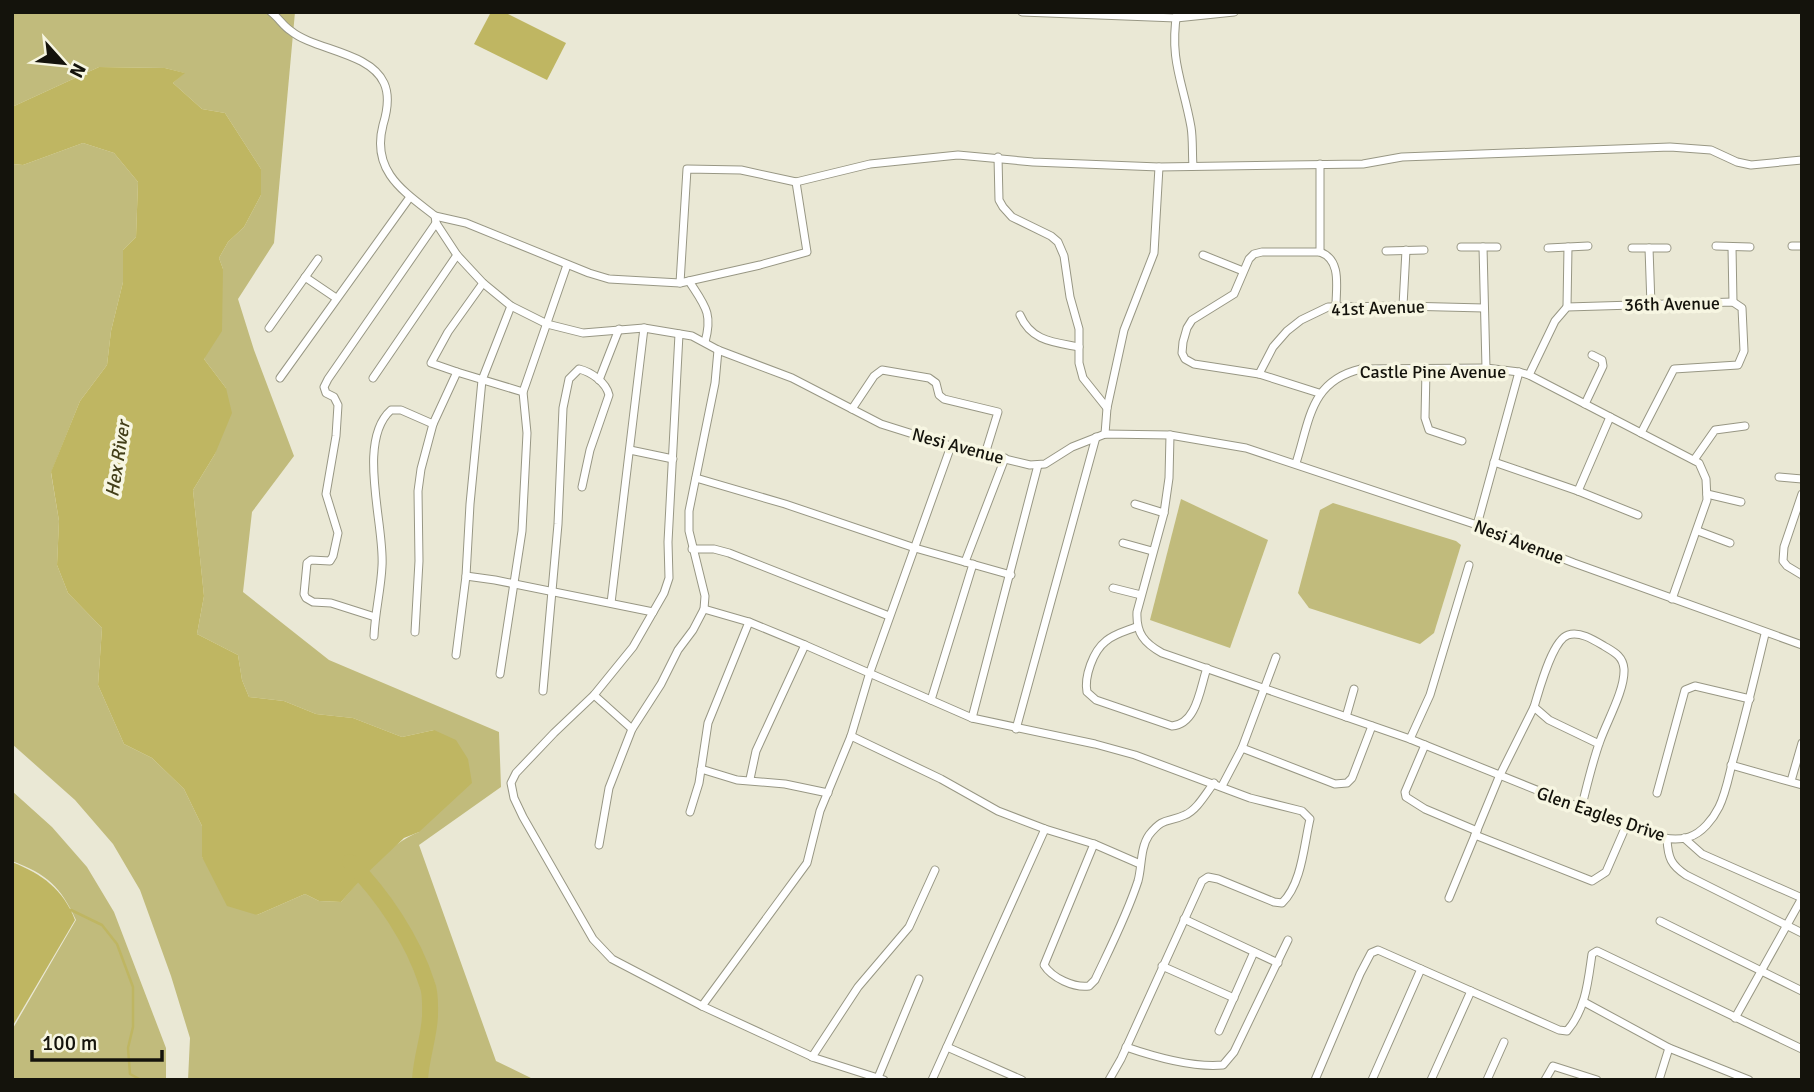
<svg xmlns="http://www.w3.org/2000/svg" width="1814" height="1092" font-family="Signika,sans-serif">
<rect width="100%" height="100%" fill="#eae8d5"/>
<g fill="#c1bb7c">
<path d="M12 12H295L274 243 238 299 254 350 294 456 252 512 243 592 329 660 499 732 501 787 419 845 496 1061 535 1080H188L190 1038 171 976 140 890 113 844 75 800 12 744V164L23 165 83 143 114 153 138 182 136 237 123 250V282L111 331 107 365 80 401 51 473 59 521 57 565 68 593 102 628 98 685 124 744 152 758 184 789 202 826V857L257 915 305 894 319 901 341 902C363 877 388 844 419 832L434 730 402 737 353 718 316 714 284 701 249 697 242 680 238 655 197 634 204 596 193 490 215 454 226 388 204 359 223 269 219 258 228 242 244 227 261 195V169L225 113 202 109 173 83 184 73 165 68 99 67 12 107Z"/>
<polygon points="1181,499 1268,540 1230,648 1150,620"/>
<polygon points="1333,503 1456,541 1461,545 1434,633 1420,644 1309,608 1298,593 1320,510"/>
<path d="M12 791 52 827 87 867 114 912 166 1048V1080H12V1030L76 920C61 887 47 874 12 861Z"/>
</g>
<g fill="#bfb662">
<polygon points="491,12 504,12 566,43 547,80 474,44"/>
<polygon points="99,67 165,68 185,73 173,83 202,109 225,113 261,169 261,195 244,227 228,242 219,258 223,269 222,331 204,359 226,388 232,413 215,454 193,490 204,596 197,634 238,655 242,680 249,697 284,701 316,714 353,718 402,737 434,730 456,740 468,759 472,783 419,832 404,838 364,876 341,902 319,901 305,894 257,915 227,906 202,857 202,826 184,789 152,758 124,744 98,685 102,628 68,593 57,565 59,521 51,472 80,401 107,365 111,331 123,282 123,250 136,237 138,182 114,153 83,143 23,165 12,164 12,107"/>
<path d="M12 862C42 874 63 889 75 920L12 1027Z"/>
</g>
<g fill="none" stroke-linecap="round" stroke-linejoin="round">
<polyline stroke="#bfb662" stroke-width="2.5" points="71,910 102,925 117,944 133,987 133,1027 128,1048 130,1074 141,1080"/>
<path stroke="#bfb662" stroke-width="16" d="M350 862C383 895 413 940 427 984 431 993 430 1006 430 1016 429 1038 421 1058 420 1080"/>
<defs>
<g id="minor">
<path d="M271 12C279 18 283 26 291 31 314 50 370 52 384 83 390 96 387 112 383 125 371 171 403 191 435 216L436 223 457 255 483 283 511 306 547 324 583 333 644 328 692 336 718 350 792 378 881 424 951 446 1030 465 1045 464 1072 447 1105 434 1170 435 1246 448 1477 525 1574 563 1802 645"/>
<polyline points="1022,12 1176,18 1234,12"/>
<path d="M1177 12C1169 60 1183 82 1191 127 1193 139 1192 153 1193 166"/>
<polyline points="998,157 999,200 1003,207 1012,217 1051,236 1058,242 1064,256 1070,297 1079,329 1079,363 1083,378 1107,408"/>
<polyline points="1320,164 1320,252"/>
<polyline points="435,216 466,223 589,273 609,279 680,283 760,265 807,252 796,182"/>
<polyline points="1716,246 1750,247"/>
<polyline points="1792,246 1802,246"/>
<polyline points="1461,247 1497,247"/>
<polyline points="1483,247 1486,368"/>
<polyline points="1732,247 1733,302"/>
<polyline points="1548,248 1588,246"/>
<polyline points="1632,248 1667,248"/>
<polyline points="1649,248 1651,305"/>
<polyline points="1386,251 1424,250"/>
<polyline points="1203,255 1243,271"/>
<polyline points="305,277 336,298"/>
<path d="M689 281C705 306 713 313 705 342"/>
<polyline points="680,283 687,169 741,170 796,182 870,164 958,155 1033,162 1159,167 1363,164 1402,157 1670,147 1711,150 1737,162 1751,165 1802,160"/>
<polyline points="1403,306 1406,250"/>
<polyline points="1567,307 1568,247"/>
<path d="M1020 315C1031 341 1053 342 1079 347"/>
<polyline points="269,328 318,259"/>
<polyline points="679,334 668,542 669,578 664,593 633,647 594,695 554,733 516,773 511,783 514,798 523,817 593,939 612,959 702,1006 815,1058 884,1080"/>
<polyline points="1426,370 1425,418 1429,430 1462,441"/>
<polyline points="457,372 431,363 448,332 483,283"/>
<polyline points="1259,374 1273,347 1287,331 1301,320 1328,307 1403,306 1484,308"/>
<polyline points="1529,375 1555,321 1567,307 1733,302 1742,308 1744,351 1738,365 1674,369 1641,433"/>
<polyline points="280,378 410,197"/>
<polyline points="373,378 457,255"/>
<polyline points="599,380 619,329"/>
<path d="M1319 393 1259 374 1194 364 1185 359 1182 353 1183 342 1187 328 1192 320 1234 294 1249 259 1254 254 1262 252H1320C1342 260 1336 287 1336 306"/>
<polyline points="1585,404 1603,366 1602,360 1592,355"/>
<polyline points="852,409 874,376 882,370 929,378 936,383 939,395 944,399 998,412 985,454"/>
<polyline points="1105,434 1107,408 1124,330 1154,253 1159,167"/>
<path d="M1170 435 1169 478 1164 513 1137 612C1136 633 1144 643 1162 653L1410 739 1626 826C1646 832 1668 844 1689 837 1702 833 1713 819 1719 807 1726 793 1729 775 1733 760 1745 718 1755 676 1765 634"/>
<polyline points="630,450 673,459"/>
<polyline points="1694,460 1715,430 1745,426"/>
<polyline points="1494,462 1578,491 1638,515"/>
<path d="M1296 463C1310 420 1310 381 1361 369L1486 368 1519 372 1529 375 1699 463 1706 479 1707 500 1672 599"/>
<polyline points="1779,477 1802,479"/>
<polyline points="696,478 785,504 915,548 1011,575"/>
<polyline points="1578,491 1610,417"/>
<polyline points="1707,494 1741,502"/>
<polyline points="1802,494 1784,547 1783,561 1787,566 1802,575"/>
<polyline points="1135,504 1164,513"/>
<polyline points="1477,525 1519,372"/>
<polyline points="1698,531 1730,543"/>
<polyline points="1123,543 1152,551"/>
<polyline points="692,549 714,549 729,553 889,616"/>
<polyline points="965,562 1005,458"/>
<polyline points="466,576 495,580 653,612"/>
<polyline points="1113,588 1141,595"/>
<polyline points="611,603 644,328"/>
<path d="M704 609 749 622 805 645 972 718 1095 744 1135 755 1250 798 1302 811 1310 819C1304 844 1302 884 1282 903L1274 902 1218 879 1208 877 1202 881 1121 1059 1109 1080"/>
<polyline points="375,617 331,603 313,602 306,598 304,594 307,563 311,560 330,561 333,556 338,533 326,494 336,436 338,405 334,397 326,393 324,387 328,379 436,223"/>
<path d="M1136 627C1126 631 1114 634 1106 641 1093 651 1084 677 1087 692L1096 700 1172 726C1197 724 1200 688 1207 668"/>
<polyline points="415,632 419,561 418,491 421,469 433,424 457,372 523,392"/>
<path d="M374 636C375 612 381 589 382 566 385 526 356 441 391 410H401L433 424"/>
<polyline points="456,655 466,576 470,504 482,380 511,306"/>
<polyline points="1276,657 1242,748 1335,784 1347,783 1352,778 1372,726"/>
<polyline points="500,674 522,531 527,433 523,392 567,265"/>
<path d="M543 691 558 524 563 408 569 379 579 369C591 372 606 382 609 395L590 450 582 487"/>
<polyline points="594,695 632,729"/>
<polyline points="931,700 973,564"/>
<polyline points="1346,717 1354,689"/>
<polyline points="972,718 1038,465"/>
<polyline points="1016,729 1096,437"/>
<polyline points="851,736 941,779 998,811 1045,829 1094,844 1140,864"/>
<polyline points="1410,739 1430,695 1469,565"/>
<polyline points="1425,745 1405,792 1406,797 1425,809 1477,831"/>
<polyline points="1731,765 1802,785"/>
<polyline points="701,769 737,780 785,784 828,793"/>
<polyline points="750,779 756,751 805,645"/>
<polyline points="1791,781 1802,743"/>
<polyline points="1222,786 1242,748"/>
<polyline points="1657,793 1685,690 1695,686 1750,699"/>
<path d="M1581 809C1587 786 1592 763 1600 741 1607 721 1625 690 1624 669 1623 656 1614 652 1604 646 1594 640 1580 631 1568 635 1552 640 1539 691 1534 707L1549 720 1599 744"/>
<polyline points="690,812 699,783 708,723 749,622"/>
<polyline points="1475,835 1592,881 1606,872 1626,826"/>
<polyline points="1684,838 1702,854 1802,898"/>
<path d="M1667 839C1668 858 1671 865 1686 875L1802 933"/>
<path d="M1094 844 1044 965C1052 978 1074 988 1089 986L1095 980C1110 948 1127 915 1138 881 1142 867 1140 848 1149 835 1164 816 1168 823 1185 815 1197 810 1206 793 1214 783"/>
<polyline points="599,845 609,788 632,729 661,684 678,650 693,630 704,609 705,596 689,531 689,511 715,383 718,350"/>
<polyline points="1449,898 1499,777 1534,707"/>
<polyline points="1184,919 1278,963"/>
<polyline points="1660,921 1802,991"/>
<polyline points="1162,966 1234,998"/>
<polyline points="1584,1002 1669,1048 1749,1080"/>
<polyline points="702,1006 807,863 820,811 851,736 870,672 951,446"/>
<polyline points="1735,1018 1802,898"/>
<polyline points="1219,1031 1254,952"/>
<polyline points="947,1047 1022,1080"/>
<path d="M1126 1047C1155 1057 1192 1068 1223 1065L1234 1052 1288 940"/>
<polyline points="812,1057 858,987 909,927 935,870"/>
<polyline points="877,1080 919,979"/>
<polyline points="932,1080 1045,829"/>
<path d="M1315 1080 1360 974 1371 953 1378 950 1559 1030 1567 1031C1586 1009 1588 981 1592 954L1597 951 1802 1049"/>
<polyline points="1372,1080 1421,969"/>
<polyline points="1431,1080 1471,991"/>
<polyline points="1487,1080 1504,1042"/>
<polyline points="1545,1080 1553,1066 1597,1080"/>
<polyline points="1659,1080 1669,1048"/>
</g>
</defs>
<use href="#minor" stroke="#989784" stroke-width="9"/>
<use href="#minor" stroke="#fff" stroke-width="7"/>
</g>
<g text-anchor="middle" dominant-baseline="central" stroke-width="7" stroke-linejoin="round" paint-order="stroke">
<g font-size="18" fill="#14130c" stroke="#f7f6e2">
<text transform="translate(1672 304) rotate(-1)">36th Avenue</text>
<text transform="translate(1378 308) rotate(-2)">41st Avenue</text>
<text x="1433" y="372">Castle Pine Avenue</text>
<text transform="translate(958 446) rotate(15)">Nesi Avenue</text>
<text transform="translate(1519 542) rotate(21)">Nesi Avenue</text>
<text transform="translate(1601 814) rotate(19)">Glen Eagles Drive</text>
</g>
<g font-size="19" font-style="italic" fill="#423e19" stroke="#f7f6e2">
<text transform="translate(118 459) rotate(-81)">Hex River</text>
</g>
</g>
<rect width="1814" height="1092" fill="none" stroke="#14130c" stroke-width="28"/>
<g transform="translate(63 63) rotate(117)" stroke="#f7f6e2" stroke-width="5" paint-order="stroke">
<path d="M0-5L12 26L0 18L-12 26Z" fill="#14130c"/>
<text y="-10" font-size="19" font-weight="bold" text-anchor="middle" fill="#14130c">N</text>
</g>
<path d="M32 1050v10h130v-10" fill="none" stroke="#14130c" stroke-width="3.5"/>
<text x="42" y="1050" font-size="21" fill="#14130c" stroke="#f7f6e2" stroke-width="5" paint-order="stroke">100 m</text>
</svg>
